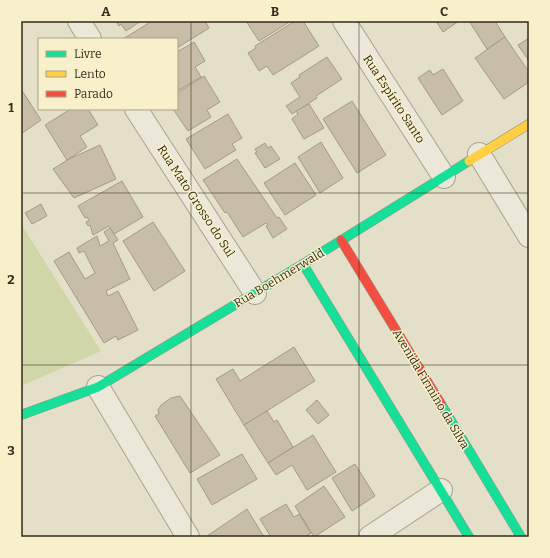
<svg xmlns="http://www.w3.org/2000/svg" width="550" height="558" font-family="Bitter,serif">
<rect width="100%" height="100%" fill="#e4dfc8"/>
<polygon fill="#d0d6a8" points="21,224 101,351 21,386"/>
<g fill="#c8bda8" stroke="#a49a87">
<polygon points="116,21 141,21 126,31 121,24 119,26"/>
<polygon points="152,21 205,21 209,28 177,48 177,39 123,39"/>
<polygon points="246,21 291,21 259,41"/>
<polygon points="295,21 303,21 319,46 273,75 267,66 259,71 248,53 256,48 255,46"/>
<polygon points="436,21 459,21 443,32"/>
<polygon points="469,21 495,21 505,37 487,49"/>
<polygon points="505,37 529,72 529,82 504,99 475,58"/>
<polygon points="529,38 529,61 518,45"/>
<polygon points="194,42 205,61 195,67 201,77 179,90 177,87 177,52"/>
<polygon points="327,57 342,79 316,96 317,98 292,114 286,106 300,97 291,83 300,77 299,75"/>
<polygon points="443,69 463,101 442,115 418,78 430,70 433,75"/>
<polygon points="204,76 220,102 207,110 211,117 188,131 173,109 177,109 177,93"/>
<polygon points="21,89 41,120 21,134"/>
<polygon points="352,101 386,155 357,173 323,119"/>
<polygon points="309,104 324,128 304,139 292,119 298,114 296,111"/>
<polygon points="71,109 88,109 98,125 80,136 87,147 67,160 45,125"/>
<polygon points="228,114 242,138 232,144 236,150 205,169 186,139"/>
<polygon points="321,142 343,178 320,193 298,157"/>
<polygon points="265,143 268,148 271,146 280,159 265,168 255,153 257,152 255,149"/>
<polygon points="100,145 116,179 74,198 53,169 69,159"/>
<polygon points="237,159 277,218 279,217 287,229 273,238 266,226 268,225 266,223 243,237 227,212 225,213 203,180"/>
<polygon points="295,163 316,195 285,215 264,183"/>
<polygon points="122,181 143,217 114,234 109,226 93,235 90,225 88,226 86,222 89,220 87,217 85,218 78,206"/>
<polygon points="41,204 47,216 32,224 25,213"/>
<polygon points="153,222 185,271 154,291 123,241"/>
<polygon points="110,228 118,240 113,243 130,279 106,291 108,296 118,291 138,330 118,340 116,336 104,343 54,261 69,252 85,279 95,273 84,251 79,253 77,248 97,236 100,246 109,241 104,232"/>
<polygon points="294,347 315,381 244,425 216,379 233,369 240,381"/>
<polygon points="180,396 220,455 190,473 155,416 159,414 158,410 161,405 171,398"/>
<polygon points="317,400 329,415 318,424 306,410"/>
<polygon points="267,411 274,422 277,420 293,447 268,463 244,425"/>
<polygon points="313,435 336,472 307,490 292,465 276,475 268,463"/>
<polygon points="242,454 257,479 212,505 197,479"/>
<polygon points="355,464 375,496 352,511 332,478"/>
<polygon points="324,486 345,517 314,537 295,506"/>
<polygon points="286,504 294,517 299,514 311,533 305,537 271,537 260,519"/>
<polygon points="247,509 264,537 208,537 207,536"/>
</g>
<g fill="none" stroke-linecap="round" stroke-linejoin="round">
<defs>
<g id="street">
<polyline points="79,21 90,39"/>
<polyline points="344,21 444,177"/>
<polyline points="136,109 255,293"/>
<polyline points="479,154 529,236"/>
<polyline points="98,387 188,537"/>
<polyline points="370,537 441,490"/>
</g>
<g id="fast">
<polyline points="303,264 469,537"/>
<polyline points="441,404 521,537"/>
<polyline points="21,415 98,387 303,264 469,161"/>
</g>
<polyline id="slow" points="469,161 529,124"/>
<polyline id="jam" points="341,240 441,404"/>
</defs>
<use href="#street" stroke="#a8a292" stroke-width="24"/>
<use href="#fast" stroke="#989282" stroke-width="10"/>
<use href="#slow" stroke="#989282" stroke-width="10"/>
<use href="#jam" stroke="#989282" stroke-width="10"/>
<use href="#street" stroke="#ebe8da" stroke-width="22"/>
<use href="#fast" stroke="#16e098" stroke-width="9"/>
<use href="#slow" stroke="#ffcf43" stroke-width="9"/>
<use href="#jam" stroke="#f24e42" stroke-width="9"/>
</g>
<path fill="none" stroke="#362b1a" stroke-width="1" stroke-opacity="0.55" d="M191 21V537M359 21V537M21 193H529M21 365H529"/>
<g text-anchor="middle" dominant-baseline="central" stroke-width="3" stroke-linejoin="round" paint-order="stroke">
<g font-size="12" fill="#362b1a" stroke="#f8f0cb">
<text transform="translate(394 99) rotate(57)">Rua Espírito Santo</text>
<text transform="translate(196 201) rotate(57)">Rua Mato Grosso do Sul</text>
<text transform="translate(279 278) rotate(-31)">Rua Boehmerwald</text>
<text transform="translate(431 389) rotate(59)">Avenida Firmino da Silva</text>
</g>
</g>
<rect width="550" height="558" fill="none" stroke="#f8f0cb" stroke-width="44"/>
<rect x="38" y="38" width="140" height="72" fill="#f8f0cb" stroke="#aaa184"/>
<rect x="46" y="51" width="20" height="6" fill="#16e098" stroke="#aaa184"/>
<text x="74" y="58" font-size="12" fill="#362b1a">Livre</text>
<rect x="46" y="71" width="20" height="6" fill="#ffcf43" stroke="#aaa184"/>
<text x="74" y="78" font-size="12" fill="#362b1a">Lento</text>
<rect x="46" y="91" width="20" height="6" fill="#f24e42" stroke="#aaa184"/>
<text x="74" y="98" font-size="12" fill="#362b1a">Parado</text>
<rect x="22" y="22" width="506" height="514" fill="none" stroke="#362b1a" stroke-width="1.5"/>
<g font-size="13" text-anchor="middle" font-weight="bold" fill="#362b1a">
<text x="106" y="16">A</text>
<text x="275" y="16">B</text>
<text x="444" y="16">C</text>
<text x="11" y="112">1</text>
<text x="11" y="284">2</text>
<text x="11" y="455">3</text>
</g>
</svg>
